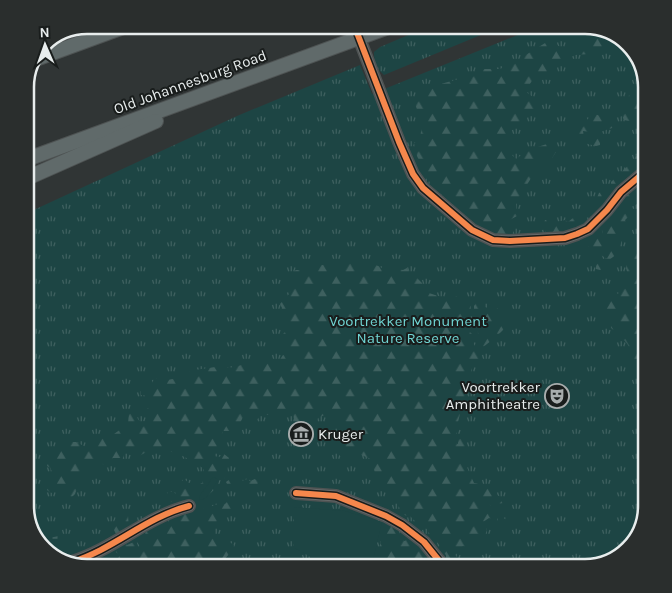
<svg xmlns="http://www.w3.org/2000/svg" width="672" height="593" font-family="Karla,sans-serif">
<defs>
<pattern id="grass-tufts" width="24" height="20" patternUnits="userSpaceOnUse" patternTransform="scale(1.25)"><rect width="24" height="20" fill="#1d4544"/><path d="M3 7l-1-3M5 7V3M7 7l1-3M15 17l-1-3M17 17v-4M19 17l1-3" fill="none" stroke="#3e605f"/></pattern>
<pattern id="forest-firs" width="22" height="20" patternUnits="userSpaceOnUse" patternTransform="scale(1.25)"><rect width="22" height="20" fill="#1d4544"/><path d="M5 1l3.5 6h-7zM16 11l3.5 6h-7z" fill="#3e605f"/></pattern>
<pattern id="cemetery-stones" width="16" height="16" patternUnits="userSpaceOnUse" patternTransform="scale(1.25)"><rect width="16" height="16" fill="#1d4544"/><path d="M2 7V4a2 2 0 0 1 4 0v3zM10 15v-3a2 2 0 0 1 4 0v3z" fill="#3e605f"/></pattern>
</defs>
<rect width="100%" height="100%" fill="#303535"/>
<g fill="url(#grass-tufts)">
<path d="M432 25H505L384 75C376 68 374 63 374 52L380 47Z"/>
<polygon points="528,25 586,25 629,43 647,86 647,510 629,550 586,568 86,568 43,550 25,510 25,214 237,116 360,65 372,94 530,30"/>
</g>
<g fill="url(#forest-firs)">
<polygon points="586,25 629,43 635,58 626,60 607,44 589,54 575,55 561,62 548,80 534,78 525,91 535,99 534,112 507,134 508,151 516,159 528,150 547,144 556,152 552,158 540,164 516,202 517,216 508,221 515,229 511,236 490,235 466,223 451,200 443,196 430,183 417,156 414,143 420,140 422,123 415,104 420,93 430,87 473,75 484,69 500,69 516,61 550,40 567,52 581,44"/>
<polygon points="641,85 644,87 640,99 642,104 640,116 629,121 624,120 622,116 618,117 616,109 621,109 628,100 630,90"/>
<path d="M593 113C599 117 605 115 612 118L616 124 615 127 597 133 583 131 584 138 596 137 600 140V145L596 146 576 141 568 126 587 120Z"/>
<path d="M647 148C647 153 648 159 647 164 645 172 629 181 622 184 620 193 612 202 603 205L598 212 593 207 599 193 606 188H611V182L633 161 636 155 643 152Z"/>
<polygon points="647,175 647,196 645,197 642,202 631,207 632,213 625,220 627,225 619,236 622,240 617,254 609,260 601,255 602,269 600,270 596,269 596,251 590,247 584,246 584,238 590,231 600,239 603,234 601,226 604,223 603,220 614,203"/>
<path d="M580 214 585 215 587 219 586 223 568 229 565 232C558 231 552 234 546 232L543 227 545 220 555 221 557 222 565 220 568 222 573 218H577Z"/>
<path d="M647 232V376L631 359C633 350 626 340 619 336L620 332 612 329C610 327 610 324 608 321 604 314 598 312 601 302L610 301 616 294 620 293 618 288 623 279 628 275 626 268 627 260C635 251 641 245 643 233Z"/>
<path d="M331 260C337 263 340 261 347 261 356 261 375 263 382 268L383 266 403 270 407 268 411 275 416 277 423 284 426 292 444 298 456 296 471 306C470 315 471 324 469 331L472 334C473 337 472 340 473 342 476 350 482 352 478 361L474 360 471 372 468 374V378H470V382H465L464 386 467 389 465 391 467 395 461 399 464 402V405H460L461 410 458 422 461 427C456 431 455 437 456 443L458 444V439L462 438 467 445 465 451 461 449 460 452 474 483 479 484 483 489 489 488 494 494C499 495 502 498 503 503L497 504 493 500 487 499 486 501 506 520 505 524 498 522V519L496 518 492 519 489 518 483 522 487 530 485 535 481 537 478 536 475 538 478 548 471 552 463 546 455 555 462 562 465 568 450 567 446 561V555C441 551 441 546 437 542 432 537 428 533 425 525H419L410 516C399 516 401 507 395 499 388 489 378 495 370 479L375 473 371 459 359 454 350 462 349 460 340 456 337 451C341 443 346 443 354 442L356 435 351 436 346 429 348 422 333 420 327 414 318 418 316 424 310 429H296L293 414 261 415 253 424 243 417 240 423 234 424 230 431H223L214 456 219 457 224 454 229 458C227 466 229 472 224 479H220L216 488 203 500 190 499 188 504 181 507 176 504V500L171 502 165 500 168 491 174 492 177 496 179 494V490L182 487 180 485 181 482 184 479 189 483 192 482 196 486 202 483 204 469C189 457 158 441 140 456L132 455 128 451H125L123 458H113L109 460V464L104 465 100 462 98 465 99 468 81 477 75 494 71 498 60 489 51 493 47 490 48 486 56 484 51 479V468L47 466 48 463 44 458C55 456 58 455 63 445L66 446 70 442H76L86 447 89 445 92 438 95 435 107 439 128 424 129 412 134 413 140 422 148 421 146 410 151 405 149 396 141 395V391L152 383 155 378C175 384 179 374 195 370 203 369 212 367 219 367 224 367 230 368 235 367 243 365 250 361 258 360L262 364 268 358 275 362 279 361 283 355 289 356V350L281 341 282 335 288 329 278 320 282 308 280 304 290 293 291 285 295 282 293 272 296 270H316V266L329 264Z"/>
<path d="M477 302 484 304 485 307 488 308V305L492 304 498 309H503C504 312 509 317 509 320 510 326 489 343 483 347L478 342C479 332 476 324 476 313L474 311V306Z"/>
<polygon points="241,478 243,481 247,479 250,481 255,479 260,482 253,487 246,486 239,488 228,486 226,482 230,479 234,482"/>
<path d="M229 500 234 501 232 504H238L239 507 219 517 216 523 213 524 216 538 224 540V543L228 541 234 545C230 556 223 559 217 568H119L117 566V560L120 555 113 550V545L119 540 112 526 116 518 120 515V511L122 510 128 515 129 530 125 541 127 545 134 542 144 553 136 540 142 536 148 540 145 533 147 531H150L151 528 157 526 159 521 164 520 167 523 170 521 168 518 182 514 192 508 197 511 221 503 225 504Z"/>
<polygon points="645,515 629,550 624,552 627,538 633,534 630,528 635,516"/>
<polygon points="386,522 395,525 404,541 413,538 443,568 374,568"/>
<polygon points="94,559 96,560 95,563 100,565 105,559 109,560 112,568 86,568 81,566 82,565 87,566 87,563"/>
</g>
<polygon fill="url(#cemetery-stones)" points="59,536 62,550 48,552 43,550 39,540"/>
<g fill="#1d4544">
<path d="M213 477 218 479C213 488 210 498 200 500L199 497Z"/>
<polygon points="294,507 345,511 382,522 371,568 319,568 309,556 293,547 294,543"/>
</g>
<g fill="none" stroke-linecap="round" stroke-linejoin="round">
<defs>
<g id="minor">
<polyline points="354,25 399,142 413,174 423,188 472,230 493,240 510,241 565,238 577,234 588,229 607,210 621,192 647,170"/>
<polyline points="296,493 336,496 386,516 402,525 424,542 445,568"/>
<path d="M72 562C114 549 146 517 189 506"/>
</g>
<g id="major">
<polyline points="36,59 129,25"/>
<polyline points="25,160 394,25"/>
<polyline points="25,179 156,121"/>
</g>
</defs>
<use href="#minor" stroke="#4e5353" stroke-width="14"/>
<use href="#major" stroke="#4e5353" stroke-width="16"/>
<use href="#minor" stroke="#666969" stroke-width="11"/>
<use href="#major" stroke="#606a6a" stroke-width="14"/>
<defs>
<g id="cycleway">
<polyline points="354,25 399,142 413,174 423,188 472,230 493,240 510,241 565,238 577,234 588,229 607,210 621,192 647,170"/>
<polyline points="296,493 336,496 386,516 402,525 424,542 445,568"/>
<path d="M72 562C114 549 146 517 189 506"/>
</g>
</defs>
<use href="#cycleway" stroke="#191d1c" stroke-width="9"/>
<use href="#cycleway" stroke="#f5874c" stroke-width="6"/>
</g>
<defs>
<symbol id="theatre-ring" viewBox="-11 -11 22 22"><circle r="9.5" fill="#191d1c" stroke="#a8adad" stroke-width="1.5"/><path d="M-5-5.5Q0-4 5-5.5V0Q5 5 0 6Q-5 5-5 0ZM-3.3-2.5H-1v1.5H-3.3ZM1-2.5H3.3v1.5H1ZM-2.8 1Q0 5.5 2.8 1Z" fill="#a8adad"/></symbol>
<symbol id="museum-ring" viewBox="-11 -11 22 22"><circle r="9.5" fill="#191d1c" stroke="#a8adad" stroke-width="1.5"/><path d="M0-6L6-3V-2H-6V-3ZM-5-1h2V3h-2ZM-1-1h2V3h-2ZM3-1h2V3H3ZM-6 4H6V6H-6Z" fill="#a8adad"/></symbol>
</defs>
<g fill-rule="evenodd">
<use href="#theatre-ring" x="543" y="382" width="28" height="28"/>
<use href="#museum-ring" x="287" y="420" width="28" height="28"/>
</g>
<g text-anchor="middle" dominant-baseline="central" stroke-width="4" stroke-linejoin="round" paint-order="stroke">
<g font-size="15" fill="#e8eded" stroke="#191d1c">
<text transform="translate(190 82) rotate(-20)">Old Johannesburg Road</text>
</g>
<g font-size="15" fill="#70d4d2" stroke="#191d1c">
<text x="408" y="321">Voortrekker Monument<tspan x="408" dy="17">Nature Reserve</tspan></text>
</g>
<g font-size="15" fill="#e8eded" stroke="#191d1c" text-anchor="end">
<text x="540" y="387">Voortrekker<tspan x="540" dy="17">Amphitheatre</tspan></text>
<text x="318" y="434" text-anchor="start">Kruger</text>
</g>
</g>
<path d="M0 0H672V593H0ZM87 34H585A53 53 0 0 1 638 87V506A53 53 0 0 1 585 559H87A53 53 0 0 1 34 506V87A53 53 0 0 1 87 34Z" fill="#2a2e2d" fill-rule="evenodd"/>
<path fill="none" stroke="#e8eded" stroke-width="2.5" d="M87 34H585A53 53 0 0 1 638 87V506A53 53 0 0 1 585 559H87A53 53 0 0 1 34 506V87A53 53 0 0 1 87 34Z"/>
<g transform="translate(45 45) rotate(358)" stroke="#191d1c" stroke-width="4" paint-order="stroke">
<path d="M0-4L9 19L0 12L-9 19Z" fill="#e8eded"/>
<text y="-8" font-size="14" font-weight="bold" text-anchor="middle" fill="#e8eded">N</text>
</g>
</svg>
